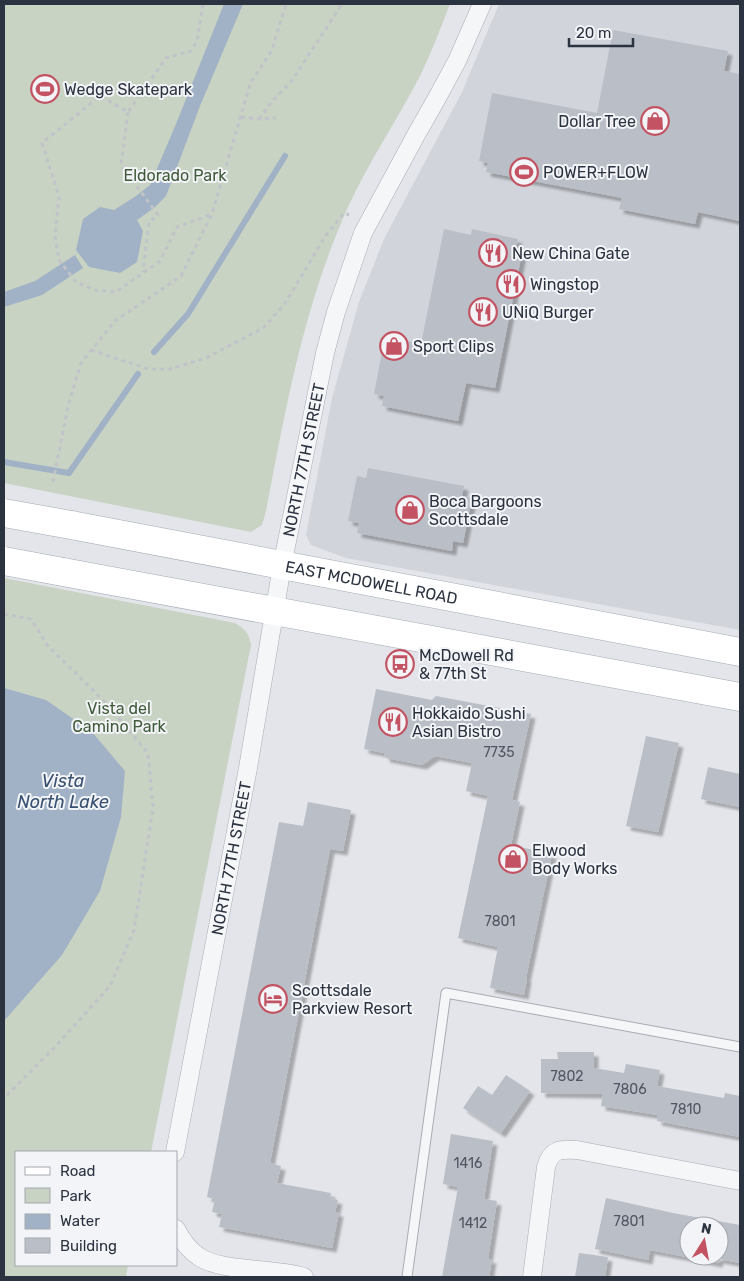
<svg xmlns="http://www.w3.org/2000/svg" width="744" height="1281" font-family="Rubik,sans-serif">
<defs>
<filter id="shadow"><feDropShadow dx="4.5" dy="4.5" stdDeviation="1" flood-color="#0004"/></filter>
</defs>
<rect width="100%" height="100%" fill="#e3e5ea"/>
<polygon fill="#d1d4db" points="499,4 740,4 740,630 346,558 311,545 306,535 332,398 359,302 384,239 462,92"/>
<g fill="#c8d3c4">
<path d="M4 4H450C441 27 432 51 421 74 398 119 369 161 348 207 304 305 286 407 266 511L262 525 251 532 4 483Z"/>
<path d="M4 578 235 623C245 629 249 633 251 645L151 1152H16V1265H128L126 1277H4Z"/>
</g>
<g fill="#a1b2c6">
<polygon points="224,4 243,4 200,106 166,196 154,208 137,220 143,231 137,262 120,273 89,267 76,250 83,219 100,207 114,210 136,196 150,185 176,124"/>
<polygon points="75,255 83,268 42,295 4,307 4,292 35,281"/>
<polygon points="4,688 46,700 92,732 125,771 121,817 100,891 62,955 4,1021"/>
</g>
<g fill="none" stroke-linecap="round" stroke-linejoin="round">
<g stroke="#a1b2c6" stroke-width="6">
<polyline points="154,352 188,314 285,156"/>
<polyline points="4,462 69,473 138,374"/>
</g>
</g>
<g fill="#babec6" fill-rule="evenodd" filter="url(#shadow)">
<polygon points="613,30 728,51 724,71 740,74 740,221 698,212 695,224 619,209 622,198 486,172 488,163 479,161 492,93 597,113"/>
<polygon points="444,229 471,235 472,229 518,239 515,252 522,253 495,388 466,383 458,421 382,406 384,396 374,394 385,336 421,344"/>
<polygon points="368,468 464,486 462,496 472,498 463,543 453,541 452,551 357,533 359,523 348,521 357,476 366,478"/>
<polygon points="376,689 432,700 436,696 531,714 512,800 520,802 511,845 552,854 526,978 527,978 524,995 490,988 498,947 458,938 488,796 466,791 472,763 435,756 422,765 386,758 384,753 364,749"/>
<polygon points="646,736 679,743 658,832 626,826"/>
<polygon points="708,767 740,774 740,807 701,799"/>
<polygon points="308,802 351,810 343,851 330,849 270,1163 281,1166 277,1183 331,1193 330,1198 338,1200 335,1212 339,1212 332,1248 219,1227 222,1214 212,1212 215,1199 207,1197 279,822 303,826"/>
<polygon points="557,1052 594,1052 594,1068 624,1073 626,1064 660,1070 657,1086 724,1098 725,1093 740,1096 740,1137 657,1121 658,1115 601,1106 603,1094 541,1093 541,1059 558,1059"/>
<polygon points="506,1075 530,1091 501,1133 463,1108 478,1086 492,1095"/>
<polygon points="451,1134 493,1141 484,1199 497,1201 488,1259 492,1259 489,1277 442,1277 458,1187 443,1184"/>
<path d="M606 1198 673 1213 740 1225V1263L719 1259 718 1263 650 1250 648 1260 595 1249ZM689 1226H719V1256H689Z"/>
<polygon points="579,1253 608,1257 605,1277 575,1277"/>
</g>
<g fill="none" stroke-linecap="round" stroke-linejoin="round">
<defs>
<polyline id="service" points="407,1277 446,993 740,1047"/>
<g id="minor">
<path id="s1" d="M175 1152 248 768 282 566 325 353 336 312 363 233 416 135 437 98 457 61 482 4"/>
<path d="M176 1229C181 1239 188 1249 198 1256 219 1272 276 1268 304 1277"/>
<path d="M532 1277 546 1167C551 1149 560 1149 577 1150L740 1181"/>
</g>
<g id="primary">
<path id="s2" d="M71 525 740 652"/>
<polyline points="63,572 740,697"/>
</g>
</defs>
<use href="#service" stroke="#a8acb4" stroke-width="11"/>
<use href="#minor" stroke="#a8acb4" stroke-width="19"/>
<use href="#primary" stroke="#a3aab4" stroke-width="29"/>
<g stroke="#c1c3c8" stroke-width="3" stroke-dasharray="4 4" stroke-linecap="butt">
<polyline points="203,4 197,41 191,51 166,58 128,112 100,96 42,143 59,196 55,236 59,260 76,282 94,290 116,292 160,261 177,227 212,214"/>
<polyline points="128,112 121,165 158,215 149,222 143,272"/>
<polyline points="241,117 259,119 276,118"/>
<polyline points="259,119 273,100 291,82 342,4"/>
<polyline points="91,350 148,369 170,369 206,358 263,328 284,305 326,235 344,213 349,215"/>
<polyline points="53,482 68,406 81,363 115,321 181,276 212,214 250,84 272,50 286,4"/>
<polyline points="4,614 31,619 48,646 106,703 148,753 153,808 134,930 110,986 54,1048 4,1098"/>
</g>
<use href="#service" stroke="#f5f6f8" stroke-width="9"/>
<use href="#minor" stroke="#f5f6f8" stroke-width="18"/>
<use href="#primary" stroke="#fff" stroke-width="28"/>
<defs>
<g id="primary-bridge">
<polyline points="4,513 71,525"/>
<polyline points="4,561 63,572"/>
</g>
</defs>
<use href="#primary-bridge" stroke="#a3aab4" stroke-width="29" stroke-linecap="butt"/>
<use href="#primary-bridge" stroke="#fff" stroke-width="28"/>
</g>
<defs>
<symbol id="stadium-ring" viewBox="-11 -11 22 22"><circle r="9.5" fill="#f2f4f7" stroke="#c35362" stroke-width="1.5"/><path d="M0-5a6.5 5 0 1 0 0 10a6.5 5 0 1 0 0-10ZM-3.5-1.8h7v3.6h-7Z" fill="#c35362"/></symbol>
<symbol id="shop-ring" viewBox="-11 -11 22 22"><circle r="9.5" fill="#f2f4f7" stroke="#c35362" stroke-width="1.5"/><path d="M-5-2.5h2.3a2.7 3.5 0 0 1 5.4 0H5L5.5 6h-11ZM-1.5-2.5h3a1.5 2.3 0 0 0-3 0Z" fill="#c35362"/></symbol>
<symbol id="restaurant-ring" viewBox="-11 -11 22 22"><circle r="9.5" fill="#f2f4f7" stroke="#c35362" stroke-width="1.5"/><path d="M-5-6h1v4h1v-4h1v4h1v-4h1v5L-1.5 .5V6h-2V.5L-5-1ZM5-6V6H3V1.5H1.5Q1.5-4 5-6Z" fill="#c35362"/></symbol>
<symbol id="bus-ring" viewBox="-11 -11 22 22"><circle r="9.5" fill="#f2f4f7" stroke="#c35362" stroke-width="1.5"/><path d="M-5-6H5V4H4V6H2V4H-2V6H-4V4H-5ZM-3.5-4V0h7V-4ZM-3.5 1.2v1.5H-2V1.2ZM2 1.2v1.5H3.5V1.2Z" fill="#c35362"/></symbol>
<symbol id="hotel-ring" viewBox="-11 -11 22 22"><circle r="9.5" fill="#f2f4f7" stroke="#c35362" stroke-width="1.5"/><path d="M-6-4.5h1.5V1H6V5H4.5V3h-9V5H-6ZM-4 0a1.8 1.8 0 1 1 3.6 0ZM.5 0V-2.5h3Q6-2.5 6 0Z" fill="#c35362"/></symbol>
</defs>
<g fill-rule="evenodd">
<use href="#stadium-ring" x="29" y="73" width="32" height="32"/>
<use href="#shop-ring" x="639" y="105" width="32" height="32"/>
<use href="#stadium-ring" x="508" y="156" width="32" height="32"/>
<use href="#restaurant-ring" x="477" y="237" width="32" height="32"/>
<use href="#restaurant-ring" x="495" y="268" width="32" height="32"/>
<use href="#restaurant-ring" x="467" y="296" width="32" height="32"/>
<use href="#shop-ring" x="378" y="330" width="32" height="32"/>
<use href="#shop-ring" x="394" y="494" width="32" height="32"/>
<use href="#bus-ring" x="384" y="648" width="32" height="32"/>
<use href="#restaurant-ring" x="377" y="706" width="32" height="32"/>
<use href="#shop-ring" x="497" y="843" width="32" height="32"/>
<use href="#hotel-ring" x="257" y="983" width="32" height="32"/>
</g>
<g text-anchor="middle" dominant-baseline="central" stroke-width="4" stroke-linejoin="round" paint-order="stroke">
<g font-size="14" fill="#505662">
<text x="499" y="752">7735</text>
<text x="500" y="921">7801</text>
<text x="567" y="1076">7802</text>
<text x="630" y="1089">7806</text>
<text x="686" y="1109">7810</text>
<text x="468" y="1163">1416</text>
<text x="629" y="1221">7801</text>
<text x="473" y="1223">1412</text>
</g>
<g font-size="16" fill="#2c3340" stroke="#f2f4f7" text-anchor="start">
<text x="64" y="89">Wedge Skatepark</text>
<text x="636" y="121" text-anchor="end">Dollar Tree</text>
<text x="543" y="172">POWER+FLOW</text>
<text x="512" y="253">New China Gate</text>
<text x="530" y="284">Wingstop</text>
<text x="502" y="312">UNiQ Burger</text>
<text x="413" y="346">Sport Clips</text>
<text x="429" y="501">Boca Bargoons<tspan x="429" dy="18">Scottsdale</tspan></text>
<text x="419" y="655">McDowell Rd<tspan x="419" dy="18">&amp; 77th St</tspan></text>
<text x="412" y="713">Hokkaido Sushi<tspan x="412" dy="18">Asian Bistro</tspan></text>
<text x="532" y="850">Elwood<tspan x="532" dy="18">Body Works</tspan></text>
<text x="292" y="990">Scottsdale<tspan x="292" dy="18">Parkview Resort</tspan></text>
</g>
<g font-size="16" fill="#405b3a" stroke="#f2f4f7">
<text x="175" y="175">Eldorado Park</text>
<text x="119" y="708">Vista del<tspan x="119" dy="18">Camino Park</tspan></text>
</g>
<g font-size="16" fill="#2c3340" stroke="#f2f4f7">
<text stroke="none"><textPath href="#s1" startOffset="704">NORTH 77TH STREET</textPath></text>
<text stroke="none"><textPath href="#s2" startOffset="306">EAST MCDOWELL ROAD</textPath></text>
<text stroke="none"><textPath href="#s1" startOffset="299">NORTH 77TH STREET</textPath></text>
</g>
<g font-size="18" font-style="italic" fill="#395171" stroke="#f2f4f7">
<text x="63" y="781">Vista<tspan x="63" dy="21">North Lake</tspan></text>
</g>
</g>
<rect width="744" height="1281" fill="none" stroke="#2c3340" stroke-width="10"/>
<rect x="15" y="1151" width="162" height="115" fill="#f2f4f7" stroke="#a3a7ae"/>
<rect x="25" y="1167" width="25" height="8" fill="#ffffff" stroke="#a3a7ae"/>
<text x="60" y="1176" font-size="15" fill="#2c3340">Road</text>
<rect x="25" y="1188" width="25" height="15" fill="#c8d3c4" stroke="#a3a7ae"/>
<text x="60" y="1201" font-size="15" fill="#2c3340">Park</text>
<rect x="25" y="1214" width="25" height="15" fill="#a1b2c6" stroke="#a3a7ae"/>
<text x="60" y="1226" font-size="15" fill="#2c3340">Water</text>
<rect x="25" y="1238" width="25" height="15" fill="#babec6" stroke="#a3a7ae"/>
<text x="60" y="1251" font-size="15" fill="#2c3340">Building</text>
<g transform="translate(704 1241) rotate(11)"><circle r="24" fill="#f2f4f7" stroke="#a3a7ae"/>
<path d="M0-4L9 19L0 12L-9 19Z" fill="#c35362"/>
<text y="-8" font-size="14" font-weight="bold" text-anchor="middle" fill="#2c3340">N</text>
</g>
<path d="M569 38v8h64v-8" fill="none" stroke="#2c3340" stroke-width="2.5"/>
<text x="576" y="38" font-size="15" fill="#2c3340" stroke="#f2f4f7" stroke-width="4" paint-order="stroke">20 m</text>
</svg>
